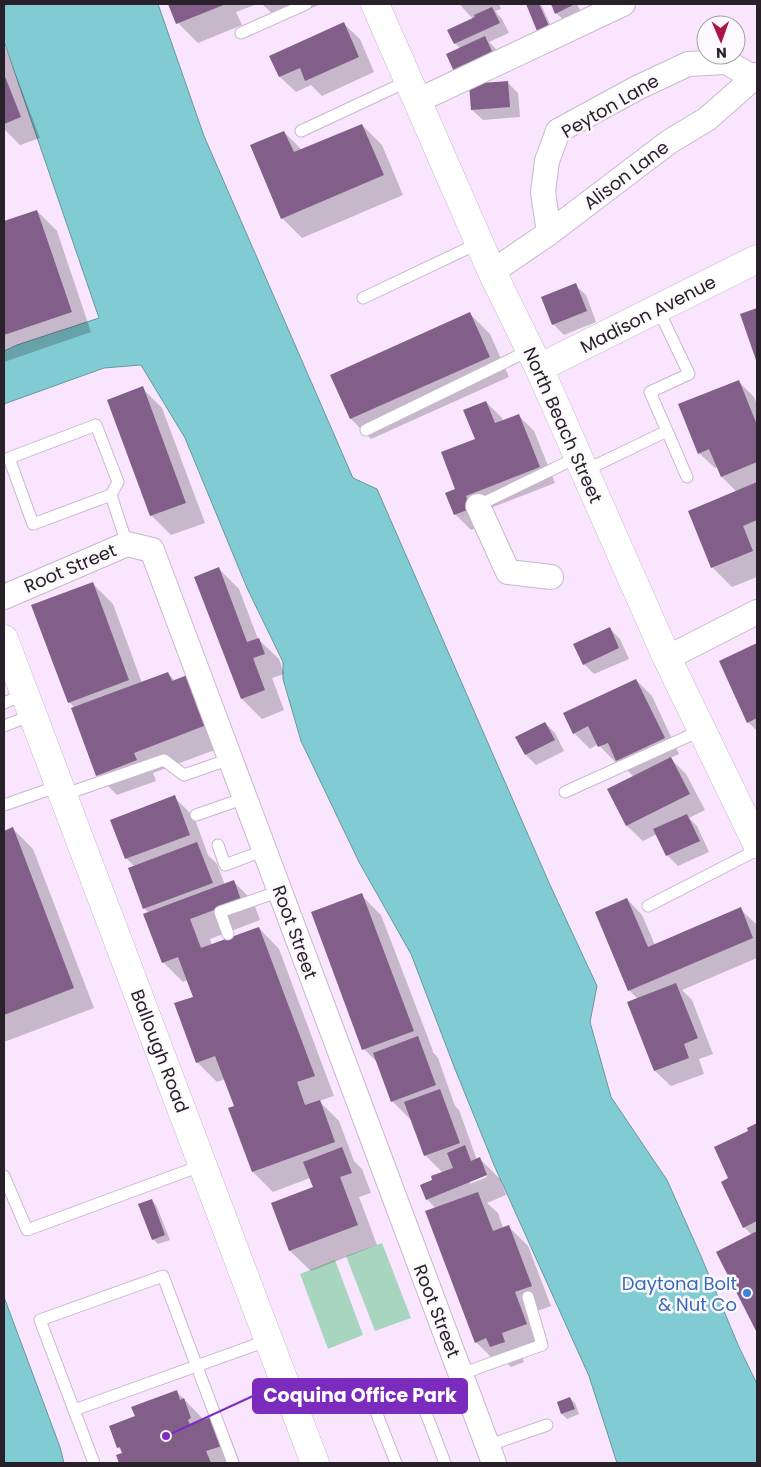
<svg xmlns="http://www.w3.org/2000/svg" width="761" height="1467" font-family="Poppins,sans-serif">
<rect width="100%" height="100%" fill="#f9e5fd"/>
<g fill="#a8d5be">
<polygon points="382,1243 411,1318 375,1331 346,1256"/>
<polygon points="335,1260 363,1335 328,1349 300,1274"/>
</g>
<g fill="#81cbd2" stroke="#6698a0">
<polygon points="6,4 158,4 204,136 353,478 377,489 550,885 597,986 590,1022 611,1097 667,1180 700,1254 739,1347 757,1384 757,1463 617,1463 589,1376 494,1165 455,1069 411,954 359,862 301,741 283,679 283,662 247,588 185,438 141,365 104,368 4,404 4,351 17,345 99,318 4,41 4,8"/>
<polygon points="4,1297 60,1447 64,1463 4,1463"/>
</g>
<g fill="#0003" fill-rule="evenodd">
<polygon points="170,4 257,4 236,12 242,25 198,43 178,23"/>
<polygon points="262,4 321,4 280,21"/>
<polygon points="460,4 499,4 501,9 495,11 502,19 509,33 489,42 495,48 505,69 461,49 455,43 473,19 462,7"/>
<polygon points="527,4 541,4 553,31 543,35 538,30"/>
<polygon points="552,4 577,4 583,16 567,23 556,13"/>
<polygon points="344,24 360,39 374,72 322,96 311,85 296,92 280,77 271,57"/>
<polygon points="4,44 40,138 20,145 4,129"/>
<polygon points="508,83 518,93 520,117 483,120 472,110"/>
<polygon points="362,125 382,145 403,195 302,238 282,218 284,132 302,150"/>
<polygon points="37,211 57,231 91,332 4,362 4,222"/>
<polygon points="575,285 586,295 596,322 564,335 553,324"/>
<polygon points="757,309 757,360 741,315"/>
<polygon points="470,314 490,334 509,377 371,439 351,419 331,376"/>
<polygon points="738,381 754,397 757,405 757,577 732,587 712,567 737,492 722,477 718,467 715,468 699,453"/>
<polygon points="142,388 162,408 205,523 171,535 151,515"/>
<polygon points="486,402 502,418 503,421 518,415 534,431 555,483 480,512 485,524 471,530 455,514 457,489 476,440"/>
<polygon points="219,569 239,589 258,639 279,659 284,674 272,678 284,710 262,719 242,699 196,578"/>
<polygon points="93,584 113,604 142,683 168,673 228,745 153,773 156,781 117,795 97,775 75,708 69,702"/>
<polygon points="610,629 620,639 629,659 594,674 584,664"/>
<polygon points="757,645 757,731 748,722 720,661"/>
<polygon points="636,680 652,696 679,754 670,758 686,774 705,810 689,818 697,826 709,852 678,866 667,855 657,834 643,841 627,826 609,789 634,777 618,761 615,762 598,744 590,749 574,733"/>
<polygon points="545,723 555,733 564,751 536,765 526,755"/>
<polygon points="174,797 194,817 208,855 217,864 225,885 233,881 253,901 260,920 210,939 212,946 259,928 279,949 334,1096 319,1101 339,1121 354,1161 362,1169 371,1193 359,1197 377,1245 311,1271 290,1251 273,1204 314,1188 310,1178 273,1192 253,1172 236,1106 225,1079 217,1082 197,1062 194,997 188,980 183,982 163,962 149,913 144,908 135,867 126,858"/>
<polygon points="13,829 33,849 94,1008 4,1042 4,832"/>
<path d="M361 895 381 915 433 1051H432L438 1058 455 1106 459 1110 477 1160 480 1159 500 1179 506 1195 487 1203 498 1213 503 1228 508 1226 528 1246 551 1306 534 1312 546 1344 521 1353 524 1362 511 1367 503 1359 496 1362 476 1342 436 1209 427 1199 434 1180 443 1173 425 1155 413 1122 392 1101 379 1064 364 1049ZM486 1174 487 1177 470 1184V1181Z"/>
<polygon points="627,899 642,915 655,945 740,909 756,924 757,928 757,958 682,990 692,1000 713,1054 699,1059 704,1074 671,1086 655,1071 629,1002 638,999 629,990"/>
<polygon points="757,1124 757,1330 718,1253 752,1235 744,1227 730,1179 750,1132 748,1128"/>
<polygon points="151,1200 156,1205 170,1240 158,1244 153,1239"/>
<polygon points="177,1392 204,1420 211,1419 231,1439 240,1463 120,1463 118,1456 124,1454 118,1447 136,1417"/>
<polygon points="570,1398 575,1403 579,1414 567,1419 562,1414 558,1403"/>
</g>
<g fill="#815f88">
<polygon points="168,4 226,4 176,24"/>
<polygon points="526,4 539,4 549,26 537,31"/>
<polygon points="551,4 573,4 573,5 555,14"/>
<polygon points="492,7 500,23 454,44 447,30 475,17 474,15"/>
<polygon points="344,22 359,57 305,81 300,68 279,77 269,56"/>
<polygon points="485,36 495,58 456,76 446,54"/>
<polygon points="4,74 21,117 4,124"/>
<polygon points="508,81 510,107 471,110 469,84"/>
<polygon points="362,124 384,175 281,219 250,145 284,131 294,152"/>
<polygon points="37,210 72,312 4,335 4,221"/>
<polygon points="576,283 587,311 552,325 541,297"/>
<polygon points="757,308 757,363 740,314"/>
<polygon points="470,312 490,357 350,419 330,375"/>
<polygon points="739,380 757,425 757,462 721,477 709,449 698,454 678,404"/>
<polygon points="143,386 186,503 150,516 107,400"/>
<polygon points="486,401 495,423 519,414 540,467 466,496 470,509 454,515 445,493 455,489 441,452 475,439 463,410"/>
<polygon points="757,482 757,520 743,526 753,551 711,568 688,511"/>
<polygon points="219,567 247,642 259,638 265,654 253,658 265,690 241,699 194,577"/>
<polygon points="93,582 129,680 68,703 31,605"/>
<polygon points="610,627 619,648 583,665 573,644"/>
<polygon points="757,643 757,718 747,723 719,661"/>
<polygon points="168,672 172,681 190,674 209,724 134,753 137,760 96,776 71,708"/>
<polygon points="636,679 665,738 616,761 608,743 598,747 588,726 573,734 563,713"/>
<polygon points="545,722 555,740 525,755 515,737"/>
<polygon points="671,757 690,794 626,826 607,789"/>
<polygon points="175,795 190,835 125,859 110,820"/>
<polygon points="687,814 700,841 666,856 653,829"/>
<polygon points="13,827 74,988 4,1015 4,831"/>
<polygon points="197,842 213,883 143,909 128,868"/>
<polygon points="234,880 241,900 190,919 201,948 259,927 315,1076 297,1082 305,1105 320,1100 335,1142 252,1172 228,1108 234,1106 215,1056 196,1063 174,1003 193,997 178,957 162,963 143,914"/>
<polygon points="362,893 414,1031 362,1050 311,912"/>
<polygon points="627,898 648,947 741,907 753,938 628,991 595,912"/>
<polygon points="676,983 698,1038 684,1044 689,1058 654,1071 627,1002"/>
<polygon points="418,1036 436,1085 391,1102 373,1053"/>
<polygon points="440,1089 460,1143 424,1156 404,1102"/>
<polygon points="757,1123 757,1221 743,1228 721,1182 728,1178 714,1147 748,1131 747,1128"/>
<polygon points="465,1145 471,1161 480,1157 487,1175 426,1200 420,1185 432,1180 431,1176 453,1168 447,1153"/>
<polygon points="342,1147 352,1173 340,1177 358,1225 289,1251 271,1203 313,1187 303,1162"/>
<polygon points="478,1192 493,1231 509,1225 532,1286 515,1292 527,1324 502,1333 505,1342 490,1347 486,1338 475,1343 425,1211"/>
<polygon points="152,1199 165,1235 152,1240 138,1204"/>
<polygon points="757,1231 757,1333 716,1252"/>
<polygon points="177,1390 180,1400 184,1398 191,1418 188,1420 190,1425 211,1417 222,1446 206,1451 211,1463 119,1463 116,1455 122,1453 120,1447 117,1448 109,1426 135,1416 131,1407"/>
<polygon points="570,1397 575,1409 561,1414 557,1402"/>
</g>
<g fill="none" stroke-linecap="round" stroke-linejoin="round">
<defs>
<g id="service">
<polyline points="241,33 306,4"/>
<polyline points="301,131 408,81"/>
<polyline points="363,298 479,243"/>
<polyline points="658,309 689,374 650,392 667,431"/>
<polyline points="366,430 530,350"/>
<polyline points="584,471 667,431 687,477"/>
<polyline points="111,495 118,482 96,425 9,458 33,524 111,495 127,544"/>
<polyline points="475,507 578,457"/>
<polyline points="4,703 25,694"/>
<polyline points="4,726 32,715"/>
<polyline points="565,792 702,730"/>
<polyline points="63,795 164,760 184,775 230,759"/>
<polyline points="4,805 59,786"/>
<polyline points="196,815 245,798"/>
<polyline points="218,845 225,865 265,850"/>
<polyline points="648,906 757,850"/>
<polyline points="228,934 220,912 280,891"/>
<polyline points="4,1176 27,1230 203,1165"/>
<polyline points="461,1374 542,1345 528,1297"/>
<polyline points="74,1410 269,1340"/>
<polyline points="487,1446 547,1425"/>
<polyline points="94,1463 40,1320 163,1276 233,1463"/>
<polyline points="396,1463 373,1404 416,1387 445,1463"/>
</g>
<g id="minor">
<polyline points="417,101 623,4"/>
<polyline points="549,233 543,192 547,161 558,131 637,88 688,64 726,62 753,77 757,75"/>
<polyline points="492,272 549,233 669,142 707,119 757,75"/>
<polyline points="478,506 508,572 551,577"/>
<polyline points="4,597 127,544 152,550 494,1463"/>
<polyline points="667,658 757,612"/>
</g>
<g id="tertiary">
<polyline points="375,4 492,272 539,368 667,658 757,844"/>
<polyline points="539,368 757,259"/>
<polyline points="4,639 315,1463"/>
</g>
</defs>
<use href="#service" stroke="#c9b6ce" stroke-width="13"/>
<use href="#minor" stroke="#c9b6ce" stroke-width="26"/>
<use href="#tertiary" stroke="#c9b6ce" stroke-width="29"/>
<use href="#service" stroke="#fff" stroke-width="11"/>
<use href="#minor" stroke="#fff" stroke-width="24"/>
<use href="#tertiary" stroke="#fff" stroke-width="28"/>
</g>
<circle fill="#3f7fe0" stroke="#fcf8fd" stroke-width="2" cx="747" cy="1293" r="5"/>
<g text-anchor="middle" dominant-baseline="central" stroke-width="5" stroke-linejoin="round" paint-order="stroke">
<g font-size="18" fill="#28212a" stroke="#fcf8fd">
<text transform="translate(610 106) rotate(-30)">Peyton Lane</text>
<text transform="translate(626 175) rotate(-37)">Alison Lane</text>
<text transform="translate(648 314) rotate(-27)">Madison Avenue</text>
<text transform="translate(563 425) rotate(66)">North Beach Street</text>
<text transform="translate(70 568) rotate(-23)">Root Street</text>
<text transform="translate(295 932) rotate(70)">Root Street</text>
<text transform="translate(160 1051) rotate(69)">Ballough Road</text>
<text transform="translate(437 1311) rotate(69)">Root Street</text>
</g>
<g font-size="18" fill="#366cbe" stroke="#fcf8fd" text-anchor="end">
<text x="737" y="1283">Daytona Bolt<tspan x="737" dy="21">&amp; Nut Co</tspan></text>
</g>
</g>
<path fill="none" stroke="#7b2cbf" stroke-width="2" d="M166 1436L253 1396"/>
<circle fill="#7b2cbf" stroke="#fcf8fd" stroke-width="2" cx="166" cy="1436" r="5"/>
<rect fill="#7b2cbf" stroke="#7b2cbf" stroke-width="2" x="253" y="1379" width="214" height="34" rx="5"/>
<g font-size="19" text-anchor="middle" font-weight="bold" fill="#fff">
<text x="360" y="1402">Coquina Office Park</text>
</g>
<rect width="761" height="1467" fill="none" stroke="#28212a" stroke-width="10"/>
<g transform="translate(721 40) rotate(178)"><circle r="24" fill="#fcf8fd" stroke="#a7a2a9"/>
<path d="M0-4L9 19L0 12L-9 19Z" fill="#aa1546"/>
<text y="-8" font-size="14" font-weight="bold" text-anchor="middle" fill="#28212a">N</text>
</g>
</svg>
